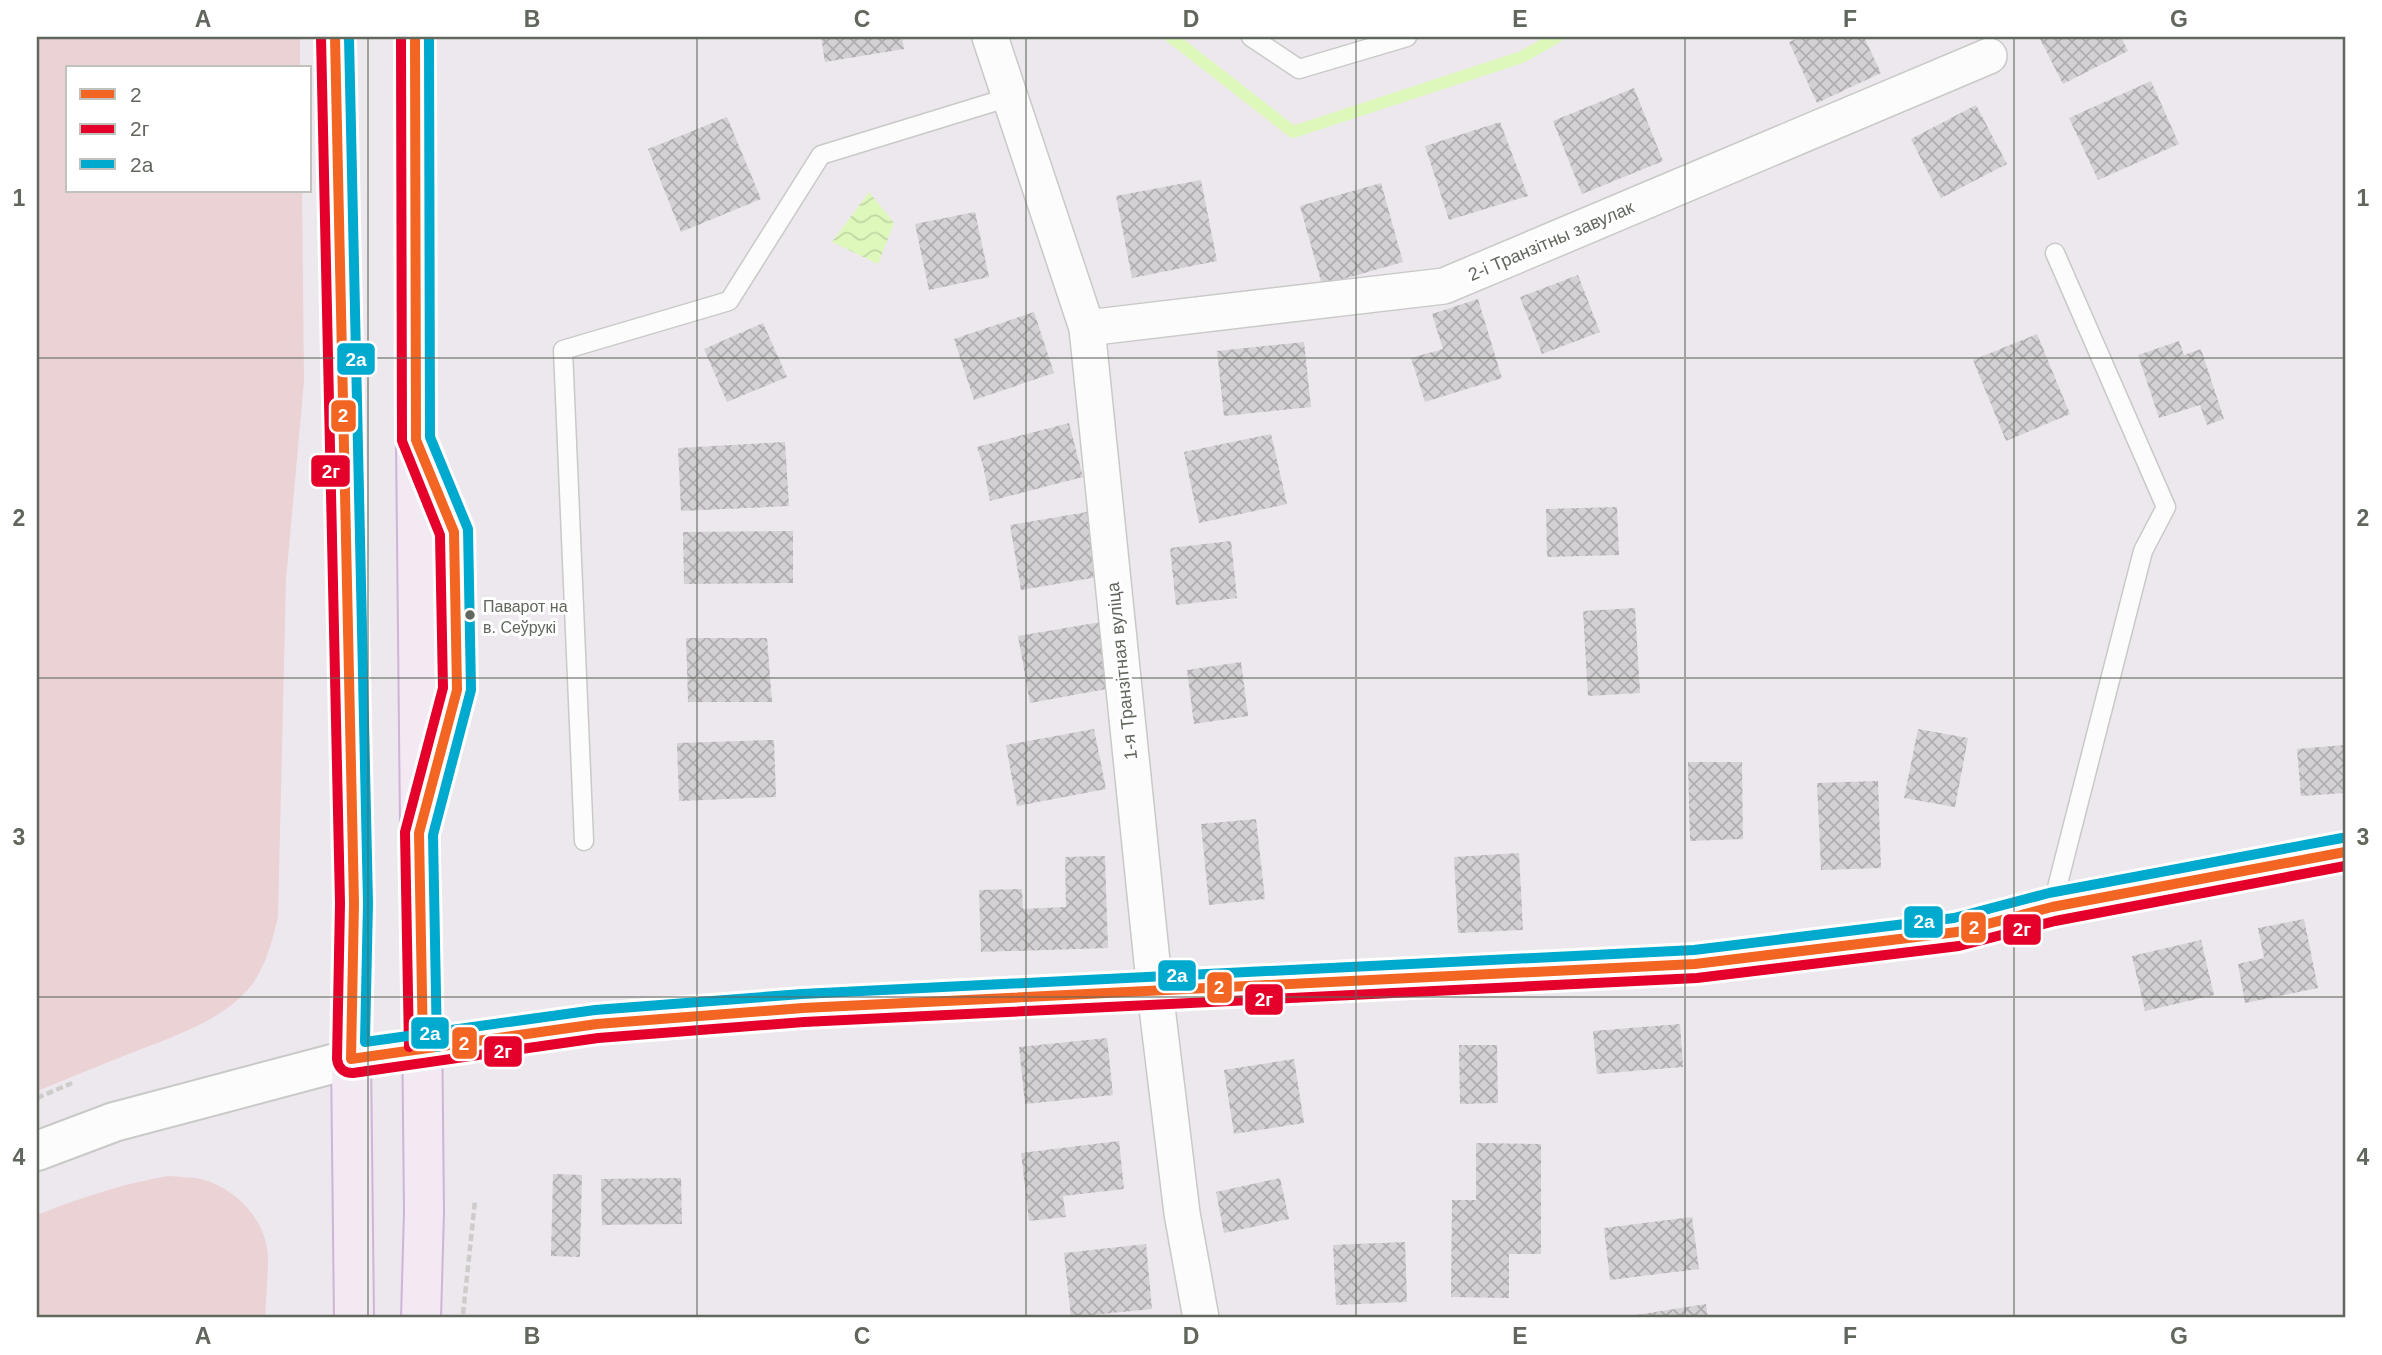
<svg xmlns="http://www.w3.org/2000/svg" width="2382" height="1355" font-family="Helvetica,sans-serif">
<defs>
<pattern id="water-waves" width="16" height="10" patternUnits="userSpaceOnUse" patternTransform="scale(1.75)"><rect width="16" height="10" fill="#def8bc"/><path d="M0 5q4-4 8 0t8 0" fill="none" stroke="#c1d7a4"/></pattern>
<pattern id="building-cross-hatch" width="8" height="8" patternUnits="userSpaceOnUse" patternTransform="scale(1.75)"><rect width="8" height="8" fill="#d4d1d5"/><path d="M0 0l8 8M0 8l8-8" fill="none" stroke="#afadb0"/></pattern>
</defs>
<rect width="100%" height="100%" fill="#ede8ee"/>
<g fill="#ebd2d5">
<path d="M37 37H300V68H68V191H302L304 381 286 580 278 917C273 938 268 958 257 977 232 1019 169 1038 126 1055 96 1067 67 1079 37 1091Z"/>
<path d="M168 1176C179 1177 191 1177 201 1179 236 1188 267 1220 268 1258 268 1278 266 1298 265 1318H37V1215C80 1198 122 1184 168 1176Z"/>
</g>
<polygon fill="url(#water-waves)" points="869,192 894,223 878,264 832,242"/>
<g fill="none" stroke-linecap="round" stroke-linejoin="round">
<polyline stroke="#def8bc" stroke-width="12" points="1171,37 1293,132 1522,57 1557,37"/>
</g>
<g fill="url(#building-cross-hatch)">
<polygon points="821,37 902,37 904,49 825,62"/>
<polygon points="1801,37 1864,37 1881,73 1817,103 1789,42"/>
<polygon points="2039,37 2121,37 2128,51 2063,84"/>
<polygon points="2151,81 2179,144 2098,180 2069,118"/>
<polygon points="1634,88 1663,161 1582,194 1553,121"/>
<polygon points="1976,105 2007,164 1941,198 1911,139"/>
<polygon points="727,117 761,199 681,232 648,149"/>
<polygon points="1500,122 1528,196 1449,220 1425,146"/>
<polygon points="1201,180 1217,261 1132,278 1116,196"/>
<polygon points="1381,183 1403,262 1322,285 1300,206"/>
<polygon points="975,212 989,277 929,290 915,224"/>
<polygon points="1578,275 1600,332 1542,354 1520,297"/>
<polygon points="1478,299 1502,378 1425,402 1411,358 1443,349 1432,314"/>
<polygon points="1034,312 1054,373 974,400 954,339"/>
<polygon points="763,323 787,377 727,402 704,349"/>
<polygon points="2037,334 2070,414 2006,441 1973,360"/>
<polygon points="2179,341 2184,355 2201,349 2224,419 2207,425 2200,405 2159,418 2138,355"/>
<polygon points="1304,342 1311,407 1224,416 1217,351"/>
<polygon points="1069,423 1083,477 990,501 983,465 977,447"/>
<polygon points="1271,434 1287,504 1199,523 1184,452"/>
<polygon points="785,442 789,506 681,511 678,448"/>
<polygon points="1617,507 1619,555 1547,557 1546,509"/>
<polygon points="1087,512 1098,577 1021,590 1010,525"/>
<polygon points="793,531 793,583 684,584 683,532"/>
<polygon points="1231,541 1237,598 1176,605 1170,548"/>
<polygon points="1635,608 1640,693 1588,696 1583,611"/>
<polygon points="1101,622 1112,688 1030,703 1018,636"/>
<polygon points="686,638 767,638 772,702 688,702"/>
<polygon points="1241,662 1248,716 1194,724 1187,670"/>
<polygon points="1094,729 1106,789 1017,806 1006,745"/>
<polygon points="1918,729 1968,738 1955,807 1904,798"/>
<polygon points="774,740 776,797 679,801 677,743"/>
<polygon points="2345,745 2345,793 2301,796 2297,749"/>
<polygon points="1688,762 1742,762 1743,839 1690,841"/>
<polygon points="1878,781 1881,868 1821,870 1817,783"/>
<polygon points="1256,819 1265,899 1209,905 1201,824"/>
<polygon points="1519,853 1523,930 1458,933 1454,857"/>
<polygon points="1105,856 1108,948 981,952 979,890 1022,889 1023,909 1066,907 1065,857"/>
<polygon points="2304,919 2318,988 2245,1003 2238,964 2264,958 2258,928"/>
<polygon points="2201,940 2214,995 2145,1011 2132,956"/>
<polygon points="1680,1024 1683,1067 1597,1074 1593,1031"/>
<polygon points="1107,1038 1113,1095 1025,1104 1019,1047"/>
<polygon points="1459,1045 1497,1045 1498,1103 1460,1104"/>
<polygon points="1294,1059 1304,1123 1234,1134 1224,1070"/>
<polygon points="1119,1141 1124,1189 1063,1196 1066,1217 1029,1221 1021,1153"/>
<polygon points="1476,1143 1541,1144 1541,1254 1509,1254 1509,1298 1451,1297 1452,1200 1476,1200"/>
<polygon points="553,1174 582,1175 580,1257 551,1256"/>
<polygon points="681,1178 682,1224 602,1225 601,1179"/>
<polygon points="1280,1178 1289,1219 1224,1233 1216,1192"/>
<polygon points="1692,1217 1699,1269 1610,1280 1604,1228"/>
<polygon points="1405,1242 1407,1302 1336,1305 1333,1245"/>
<polygon points="1146,1244 1152,1309 1071,1317 1064,1253"/>
<polygon points="1706,1304 1708,1318 1623,1318 1623,1317"/>
</g>
<g fill="none" stroke-linecap="round" stroke-linejoin="round">
<defs>
<g id="service">
<polyline points="1251,37 1299,69 1407,37"/>
<polyline points="426,466 454,532 456,616 457,690 433,783"/>
<polyline points="584,841 563,350 729,301 821,155 1010,97"/>
<polyline points="2052,907 2143,551 2166,507 2055,253"/>
</g>
<g id="minor">
<polyline points="990,37 1087,328 1155,991 1182,1213 1201,1318"/>
<polyline points="1087,328 1444,286 1989,56"/>
</g>
<polyline id="tertiary" points="37,1151 114,1122 351,1059 423,1047 597,1024 803,1008 1695,964 1957,932 2052,907 2345,852"/>
<g id="primary">
<polyline points="335,37 354,903 351,1059 354,1318"/>
<polyline points="415,37 416,440 424,1212 421,1318"/>
</g>
</defs>
<use href="#service" stroke="#c9c9c8" stroke-width="21"/>
<use href="#minor" stroke="#c9c9c8" stroke-width="38"/>
<use href="#tertiary" stroke="#c9c9c8" stroke-width="42"/>
<use href="#primary" stroke="#ceb4d7" stroke-width="42"/>
<g stroke="#ceccca" stroke-width="4.5" stroke-dasharray="7 3.5" stroke-linecap="butt">
<polyline points="37,1098 72,1083"/>
<polyline points="463,1314 475,1201"/>
</g>
<use href="#service" stroke="#fcfcfc" stroke-width="18"/>
<use href="#minor" stroke="#fcfcfc" stroke-width="35"/>
<use href="#tertiary" stroke="#fcfcfc" stroke-width="38"/>
<use href="#primary" stroke="#f2e9f3" stroke-width="38"/>
<defs>
<g id="bus-1">
<polyline points="335,37 354,903 351,1059 597,1024 803,1008 1695,964 1957,932 2052,907 2345,852"/>
<polyline points="415,37 416,440 454,532 457,690 419,833 423,1047"/>
</g>
<g id="bus-2">
<path d="M321 37 340 903 337 1059C338 1068 344 1073 353 1073L598 1038 804 1022 1697 978 1959 946 2055 921 2345 866"/>
<polyline points="401,37 402,441 440,535 443,688 405,832 409,1047"/>
</g>
<g id="bus-3">
<polyline points="349,37 368,903 365,1042 595,1010 802,994 1694,950 1954,918 2049,893 2342,838"/>
<polyline points="429,37 430,437 468,529 471,690 433,835 437,1047"/>
</g>
</defs>
<use href="#bus-1" stroke="#fff" stroke-width="16"/>
<use href="#bus-2" stroke="#fff" stroke-width="16"/>
<use href="#bus-3" stroke="#fff" stroke-width="16"/>
<use href="#bus-1" stroke="#f26522" stroke-width="10"/>
<use href="#bus-2" stroke="#e4002b" stroke-width="10"/>
<use href="#bus-3" stroke="#00a9ce" stroke-width="10"/>
</g>
<path fill="none" stroke="#61675d" stroke-width="2" stroke-opacity="0.55" d="M368 37V1318M697 37V1318M1026 37V1318M1356 37V1318M1685 37V1318M2014 37V1318M37 358H2345M37 678H2345M37 997H2345"/>
<circle fill="#61675d" stroke="#fff" stroke-width="2.5" cx="470" cy="615" r="6"/>
<g text-anchor="middle" dominant-baseline="central" stroke-width="6" stroke-linejoin="round" paint-order="stroke">
<g font-size="16" fill="#61675d" stroke="#fff" text-anchor="start">
<text x="483" y="606">Паварот на<tspan x="483" dy="21">в. Сеўрукі</tspan></text>
</g>
<g font-size="18" fill="#61675d" stroke="#fff">
<text transform="translate(1551 241) rotate(-23)">2-і Транзітны завулак</text>
<text transform="translate(1122 671) rotate(-96)">1-я Транзітная вуліца</text>
</g>
</g>
<g stroke="#fff" stroke-width="2.5">
<rect x="336" y="342" width="40" height="34" rx="7" fill="#00a9ce"/>
<rect x="330" y="399" width="27" height="34" rx="7" fill="#f26522"/>
<rect x="310" y="454" width="41" height="34" rx="7" fill="#e4002b"/>
<rect x="1903" y="905" width="41" height="34" rx="7" fill="#00a9ce"/>
<rect x="1960" y="911" width="27" height="33" rx="7" fill="#f26522"/>
<rect x="2002" y="913" width="40" height="33" rx="7" fill="#e4002b"/>
<rect x="1157" y="959" width="40" height="33" rx="7" fill="#00a9ce"/>
<rect x="1206" y="971" width="27" height="33" rx="7" fill="#f26522"/>
<rect x="1244" y="983" width="40" height="33" rx="7" fill="#e4002b"/>
<rect x="410" y="1016" width="40" height="34" rx="7" fill="#00a9ce"/>
<rect x="451" y="1026" width="27" height="34" rx="7" fill="#f26522"/>
<rect x="483" y="1035" width="40" height="33" rx="7" fill="#e4002b"/>
</g>
<g font-size="19" text-anchor="middle" font-weight="bold" fill="#fff">
<text x="356" y="366">2а</text>
<text x="343" y="422">2</text>
<text x="331" y="478">2г</text>
<text x="1924" y="928">2а</text>
<text x="1974" y="934">2</text>
<text x="2022" y="936">2г</text>
<text x="1177" y="982">2а</text>
<text x="1219" y="994">2</text>
<text x="1264" y="1006">2г</text>
<text x="430" y="1040">2а</text>
<text x="464" y="1050">2</text>
<text x="503" y="1058">2г</text>
</g>
<rect width="2382" height="1355" fill="none" stroke="#ffffff" stroke-width="77"/>
<rect x="66" y="66" width="245" height="126" fill="#ffffff" stroke="#c0c2be" stroke-width="2"/>
<rect x="80" y="89" width="35" height="10" fill="#f26522" stroke="#c0c2be" stroke-width="2"/>
<text x="130" y="102" font-size="21" fill="#61675d">2</text>
<rect x="80" y="124" width="35" height="10" fill="#e4002b" stroke="#c0c2be" stroke-width="2"/>
<text x="130" y="136" font-size="21" fill="#61675d">2г</text>
<rect x="80" y="159" width="35" height="10" fill="#00a9ce" stroke="#c0c2be" stroke-width="2"/>
<text x="130" y="172" font-size="21" fill="#61675d">2а</text>
<rect x="38" y="38" width="2306" height="1278" fill="none" stroke="#61675d" stroke-width="2.5"/>
<g font-size="23" text-anchor="middle" font-weight="bold" fill="#61675d">
<text x="203" y="27">A</text>
<text x="532" y="27">B</text>
<text x="862" y="27">C</text>
<text x="1191" y="27">D</text>
<text x="1520" y="27">E</text>
<text x="1850" y="27">F</text>
<text x="2179" y="27">G</text>
<text x="19" y="206">1</text>
<text x="2363" y="206">1</text>
<text x="19" y="526">2</text>
<text x="2363" y="526">2</text>
<text x="19" y="845">3</text>
<text x="2363" y="845">3</text>
<text x="19" y="1165">4</text>
<text x="2363" y="1165">4</text>
<text x="203" y="1344">A</text>
<text x="532" y="1344">B</text>
<text x="862" y="1344">C</text>
<text x="1191" y="1344">D</text>
<text x="1520" y="1344">E</text>
<text x="1850" y="1344">F</text>
<text x="2179" y="1344">G</text>
</g>
</svg>
